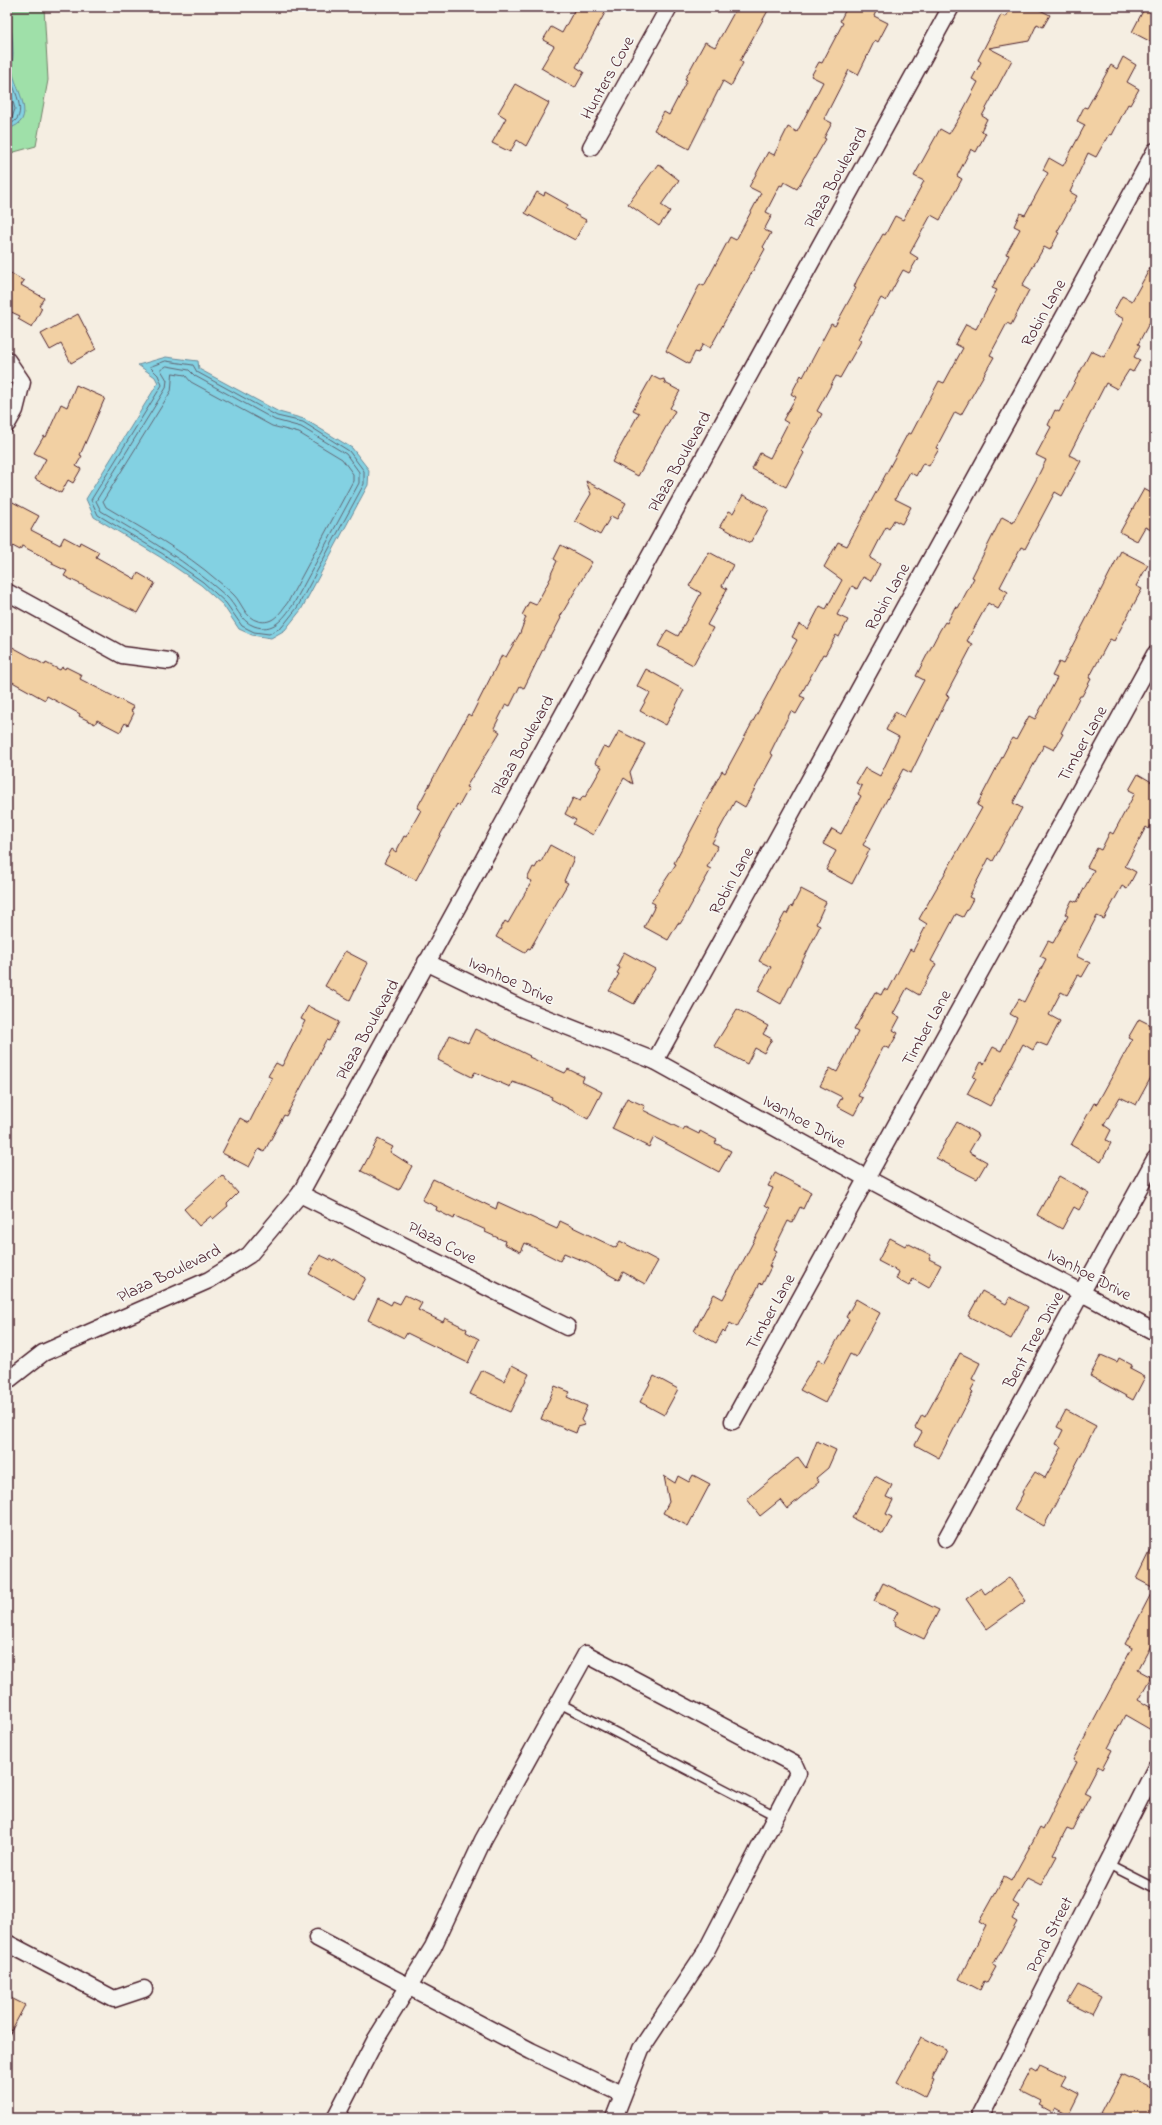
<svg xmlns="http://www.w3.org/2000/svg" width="1162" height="2125" font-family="'Indie Flower',sans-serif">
<rect width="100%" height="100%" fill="#f5eee2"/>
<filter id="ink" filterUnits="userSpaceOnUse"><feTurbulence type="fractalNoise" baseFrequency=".025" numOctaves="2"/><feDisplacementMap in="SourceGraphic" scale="8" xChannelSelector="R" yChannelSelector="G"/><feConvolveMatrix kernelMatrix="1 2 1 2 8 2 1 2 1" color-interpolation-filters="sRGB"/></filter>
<g filter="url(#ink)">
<polygon fill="#9fe0a9" stroke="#74806a" points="7,7 44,7 48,80 36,146 7,154"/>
<g fill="#83d1e2" stroke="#6c8a99">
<path d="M7 7H10C10 23 13 38 13 54 13 59 11 64 12 69 15 90 40 121 7 129Z"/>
<polygon points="166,357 198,361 199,369 279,412 304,419 352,448 369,470 368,485 301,610 285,630 271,638 252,635 239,629 223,605 201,585 160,557 94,517 86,499 158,383 155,377 138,365"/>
</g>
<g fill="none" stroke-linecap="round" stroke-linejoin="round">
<g stroke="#616674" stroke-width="1">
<path d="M7 38C9 49 7 59 8 69 10 86 34 118 7 125"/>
<polyline points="7,80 15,109 12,118 7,120"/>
<polygon points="166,361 193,365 197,372 277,416 303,422 349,451 364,471 364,484 297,608 282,627 269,634 254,632 242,626 226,603 203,582 163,554 98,515 91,500 162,385 158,375 150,367"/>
<path d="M167 366 189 370 195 376 275 420 301 427 346 454 359 472V483L293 605C283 619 273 633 254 626 240 621 236 605 226 596 188 562 145 537 101 511L96 501 166 388 167 380 161 370Z"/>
<path d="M173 373 185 375 191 382 272 426 299 433 342 459 353 474V481L288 602C280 613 273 625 258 621 245 618 242 603 234 595 229 590 223 585 218 581 184 551 144 530 106 507L103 501 171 391Z"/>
</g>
</g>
<g fill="#f2d0a3" stroke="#4a1f2b">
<polygon points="576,7 608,7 576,67 584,72 575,88 541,68 554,46 543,40 551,27 562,33"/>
<polygon points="737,7 770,7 740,61 743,63 731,86 723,81 689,149 654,130 664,112 669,115 687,80 685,79 705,42 715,47"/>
<polygon points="847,7 878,7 874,16 888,23 878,42 875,40 858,75 849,70 824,119 832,123 824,138 826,139 797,189 784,182 782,186 780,185 766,212 772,215 764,230 771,233 763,247 765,249 710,348 703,344 698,353 695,352 689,364 666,351 700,284 704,286 730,237 736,240 761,193 749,187 768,152 774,155 788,127 797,132 823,82 811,76 819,62 822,63 843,23 840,21"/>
<polygon points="1011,7 1034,7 1050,15 1043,27 1037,24 1029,41 989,48 1012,60 982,116 987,119 981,131 986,133 976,152 971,149 957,176 962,179 940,220 931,215 910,253 918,258 909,273 903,270 886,301 881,298 858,339 861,341 840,378 836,376 817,411 822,414 802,451 804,453 786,487 752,469 760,453 770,458 788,423 783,420 796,397 791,394 801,375 803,377 831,324 835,326 856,288 854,287 857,280 883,234 885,235 895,216 903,220 924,181 914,176 940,129 949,134 959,118 978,82 972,79 981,62 978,60 1001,15 1006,17"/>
<polygon points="1145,7 1155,7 1155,44 1132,32"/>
<polygon points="1123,57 1136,65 1127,82 1139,89 1130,105 1128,104 1112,135 1110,134 1106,141 1105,141 1096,157 1088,153 1070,192 1077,196 1057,232 1059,233 1050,250 1044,247 1022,286 1029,290 1011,325 1007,323 990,355 994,357 961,415 955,412 936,448 939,449 929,466 923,463 916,476 910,472 895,499 911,507 902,524 894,520 889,529 886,527 870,558 880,564 871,581 863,577 857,589 852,586 837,615 848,620 839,637 836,635 825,655 823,654 800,696 805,698 796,714 791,711 770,753 773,755 745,807 735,801 712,843 718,846 707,867 711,869 685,916 680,924 678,923 668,940 644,927 653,910 655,904 651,902 676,864 674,863 701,812 700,812 722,771 725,773 797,640 792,637 799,624 808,629 820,606 826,609 842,580 824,567 838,542 847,546 908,433 911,434 939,381 944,383 963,348 955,344 966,324 976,329 997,290 992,288 1009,255 1006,254 1020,229 1014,226 1020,213 1025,215 1048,173 1043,170 1049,158 1063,166 1085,125 1077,121 1084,107 1087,108 1111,65 1117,69"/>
<polygon points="515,84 549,103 526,146 517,140 510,152 492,143 506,118 498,113"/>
<polygon points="658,164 679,180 661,205 670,211 659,226 628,204"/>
<polygon points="537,192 544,196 545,192 568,205 566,209 586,220 575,240 525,213"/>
<polygon points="1155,259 1155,312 1138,344 1140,345 1134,357 1140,360 1133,372 1129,370 1117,389 1106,383 1069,455 1081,461 1062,496 1055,492 1025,549 1021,547 1000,587 1008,592 998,609 988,603 967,641 973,644 946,695 949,696 911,773 903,769 863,845 870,849 852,884 826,870 836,851 823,844 832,829 841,834 861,796 858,794 862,786 856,783 865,768 880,776 899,737 886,730 895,712 904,717 924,680 916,676 940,630 945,622 947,623 955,607 958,608 974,578 972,577 1002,517 1013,523 1035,482 1046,460 1036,455 1051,427 1048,425 1055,410 1059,412 1091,351 1104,357 1124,319 1113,313 1122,296 1132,301"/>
<polygon points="7,271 24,281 21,285 44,298 39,306 42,308 32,327 18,319 20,316 7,310"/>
<polygon points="78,314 96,349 71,363 61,344 50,350 41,334"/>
<polygon points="652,376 660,380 664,379 665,383 680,391 670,408 675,411 638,476 612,462 639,413 633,410"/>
<polygon points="76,385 105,398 80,455 82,456 76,466 81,469 73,483 68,480 61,493 35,479 46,459 34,453 44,436 46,437 61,404 67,407"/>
<polygon points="586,481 626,503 617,519 611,516 600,535 575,521 591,494"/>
<polygon points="1144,489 1155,495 1155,523 1151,530 1145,527 1137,541 1120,532"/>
<polygon points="743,495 769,509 750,543 720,526 729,511 733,513"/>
<polygon points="7,499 39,516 31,530 60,545 64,537 79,545 80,542 99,552 96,557 135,579 138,573 155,583 138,613 64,576 67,571 52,564 53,562 22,546 20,550 7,543"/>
<polygon points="561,545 592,562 560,617 561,618 551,637 549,637 524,688 520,686 510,706 506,704 494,728 500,732 466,787 469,788 459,806 457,804 416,880 384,863 392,849 396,852 404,836 406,837 421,810 417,808 468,714 471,716 502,655 506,657 520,633 526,617 522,615 529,602 536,605 551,577 551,574 557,561 554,559"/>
<polygon points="1121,551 1148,565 1136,586 1142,589 1114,641 1110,639 1089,678 1091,679 1082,696 1080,696 1061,733 1063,734 1054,750 1044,745 1013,803 1022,808 993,861 989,858 969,897 973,899 963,917 956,914 931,961 936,964 919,995 907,988 893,1014 900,1017 893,1030 898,1033 889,1049 884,1046 858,1096 863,1098 854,1115 837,1106 842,1097 820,1086 830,1068 837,1072 858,1032 854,1030 875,992 881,995 884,989 888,991 910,949 913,951 927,924 919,919 982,808 977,805 1012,738 1016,740 1029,716 1035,719 1057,678 1052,676 1059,662 1063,664"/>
<polygon points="709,552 733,565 722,586 727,589 707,625 713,628 693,665 658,646 667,630 678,636 701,593 689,586"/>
<polygon points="7,644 45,665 46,663 60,670 62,667 65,669 66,667 82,675 80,679 134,707 131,711 134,713 128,725 125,723 120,732 97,720 95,724 79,716 80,714 47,696 45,700 7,679"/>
<polygon points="646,669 684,690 666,725 640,711 650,693 637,686"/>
<polygon points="619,731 645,744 630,772 633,784 624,778 593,835 573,824 576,820 565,814 573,798 580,801 583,796 585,797 602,767 595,763 603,747 609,749"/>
<polygon points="1138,774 1155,784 1155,818 1149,829 1146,827 1125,866 1136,872 1127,889 1122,886 1104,919 1097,916 1076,956 1090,963 1082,977 1078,975 1067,995 1061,992 1049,1015 1060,1021 1047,1046 1037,1042 1033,1050 1023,1044 990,1106 967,1094 976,1078 973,1077 981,1062 984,1064 993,1047 1001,1051 1017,1018 1010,1014 1019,999 1024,1002 1046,959 1040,956 1048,941 1053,943 1068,916 1065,914 1072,900 1077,902 1094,870 1087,867 1097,848 1101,850 1110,832 1113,834 1135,793 1129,790"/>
<polygon points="550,845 574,858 564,881 568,883 530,949 528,948 525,953 496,937 505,921 508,923 532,881 527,879 533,867 535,868 539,861 541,862"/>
<polygon points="801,889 826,902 816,924 820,926 781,1004 758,991 771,967 759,961 785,913 787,914 791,906 792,907"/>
<polygon points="345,951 368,963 350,1000 325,986"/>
<polygon points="624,952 655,969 634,1004 609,991 619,974 617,973 620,968 617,966"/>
<polygon points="308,1006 339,1022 329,1041 326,1040 286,1116 284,1115 264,1152 259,1149 249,1167 222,1153 240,1118 249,1123 272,1078 268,1076 276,1063 282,1066 305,1021 301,1019"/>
<polygon points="737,1009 768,1026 763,1034 772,1039 764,1053 755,1048 747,1064 714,1046"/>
<polygon points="1139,1019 1155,1027 1155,1070 1136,1105 1120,1097 1104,1125 1111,1130 1106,1140 1111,1143 1101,1162 1071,1145 1094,1103 1097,1104 1132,1040 1128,1038"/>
<polygon points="475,1029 530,1056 529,1057 565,1073 568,1069 584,1077 582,1082 602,1092 588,1119 551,1099 552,1097 528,1087 512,1082 510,1087 475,1072 472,1077 438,1060 450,1035 468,1043"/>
<polygon points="627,1098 645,1106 643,1110 683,1130 685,1127 699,1134 700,1131 717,1140 715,1143 731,1151 719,1172 654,1137 649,1147 612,1129"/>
<polygon points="957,1122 979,1135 969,1152 987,1162 977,1179 936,1158"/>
<polygon points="378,1139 393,1147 390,1152 412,1166 399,1190 361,1171"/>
<polygon points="775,1173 811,1192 803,1209 800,1207 792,1223 788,1221 774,1249 777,1251 769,1266 771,1267 762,1285 760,1283 737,1327 730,1323 725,1332 723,1330 716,1343 694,1331 714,1294 723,1299 766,1218 770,1208 765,1205 773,1188 768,1186"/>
<polygon points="222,1175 238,1193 227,1204 228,1206 213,1219 211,1216 199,1226 184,1209"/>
<polygon points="1059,1176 1089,1193 1079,1210 1074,1207 1062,1229 1037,1215"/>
<polygon points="433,1179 496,1209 498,1202 557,1229 560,1221 616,1248 620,1241 658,1261 645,1284 623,1272 619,1280 588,1263 564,1253 560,1261 525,1243 521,1252 504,1244 505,1241 485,1232 486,1230 455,1216 454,1219 436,1210 437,1207 422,1200"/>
<polygon points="890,1238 905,1246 907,1243 931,1255 929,1259 941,1265 929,1288 913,1279 909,1286 896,1279 899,1272 878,1261"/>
<polygon points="320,1255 333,1261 334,1259 366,1278 354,1299 309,1274"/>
<polygon points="982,1291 1006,1304 1010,1297 1028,1307 1011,1339 968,1316"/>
<polygon points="405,1295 422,1303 418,1310 443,1322 445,1318 467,1329 466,1332 479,1339 468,1363 407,1333 404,1338 368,1320 378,1298 391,1305 393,1301 400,1304"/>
<polygon points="856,1299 880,1313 856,1357 850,1354 825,1403 800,1390 818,1360 824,1363 849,1319 846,1317"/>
<polygon points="960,1353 980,1363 972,1379 976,1381 971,1390 973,1392 939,1458 915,1445 922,1432 915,1428 922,1415 925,1417"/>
<polygon points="1101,1355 1117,1362 1119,1358 1132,1365 1130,1369 1145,1377 1133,1400 1090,1376"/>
<polygon points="512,1365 529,1374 510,1412 470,1394 482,1370 504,1381"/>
<polygon points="654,1376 678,1389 664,1415 640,1402"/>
<polygon points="555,1386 570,1392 567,1397 587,1406 581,1420 585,1425 578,1427 576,1433 541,1419"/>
<polygon points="1066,1410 1096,1426 1044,1526 1014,1509 1023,1494 1022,1492 1035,1472 1045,1478 1062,1447 1056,1444 1063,1430 1057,1427"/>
<polygon points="817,1441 836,1450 828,1468 816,1478 819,1482 787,1509 780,1500 760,1516 747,1499 798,1457 806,1468"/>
<polygon points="693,1475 710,1484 688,1526 663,1513 669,1502 664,1476 675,1483 678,1476 689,1482"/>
<polygon points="875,1476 892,1485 886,1497 893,1500 886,1514 892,1517 883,1534 852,1518"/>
<polygon points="1155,1542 1155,1638 1138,1670 1151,1677 1138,1700 1155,1710 1155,1723 1151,1730 1125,1715 1108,1748 1112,1750 1102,1769 1098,1766 1084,1793 1090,1796 1072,1830 1067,1828 1053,1854 1057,1856 1041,1885 1027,1878 1013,1902 1019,1906 1012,1919 1017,1922 993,1965 996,1967 987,1983 984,1981 980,1990 959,1979 986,1926 979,1922 1004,1877 1011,1881 1040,1828 1043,1830 1077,1762 1073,1760 1132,1648 1125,1644 1154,1588 1137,1579"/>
<polygon points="1009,1577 1026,1601 987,1629 966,1599 981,1588 985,1594"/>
<polygon points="883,1583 939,1610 924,1639 895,1625 896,1623 893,1621 898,1612 874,1601"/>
<polygon points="1078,1985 1101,1997 1092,2014 1068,2002"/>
<polygon points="7,1996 25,2005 7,2039"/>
<polygon points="921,2037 946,2050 932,2079 934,2080 926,2097 897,2082"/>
<polygon points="1041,2064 1066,2076 1061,2085 1078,2094 1067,2116 1052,2108 1051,2111 1038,2104 1040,2101 1020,2091 1032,2068 1037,2071"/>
<polygon points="1122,2074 1155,2090 1155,2118 1113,2118 1102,2112"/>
</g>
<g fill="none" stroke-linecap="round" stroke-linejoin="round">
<defs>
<g id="service">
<polyline points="559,1703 776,1816"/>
<polyline points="1108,1864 1155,1888"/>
</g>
<g id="minor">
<polyline points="591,147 669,7"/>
<polyline points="7,360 22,382 15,410 7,424"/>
<polyline points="7,592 122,655 169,661"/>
<polyline points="426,962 523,1009 655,1061 866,1178 1155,1332"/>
<polyline points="655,1061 1155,151"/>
<polyline points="300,1194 567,1327"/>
<polyline points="7,1381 43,1353 209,1280 249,1255 300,1194 951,7"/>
<polyline points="733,1421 1155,654"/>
<polyline points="946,1539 1155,1159"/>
<polyline points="317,1938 531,2051 622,2094"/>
<polyline points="7,1943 114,1999 144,1989"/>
<polyline points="335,2118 376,2039 433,1947 483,1840 586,1654 794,1764 798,1773 706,1951 641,2049 614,2118"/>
<polyline points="979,2118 1155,1769"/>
</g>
</defs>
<use href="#service" stroke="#4a1f2b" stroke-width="11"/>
<use href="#minor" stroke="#4a1f2b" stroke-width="19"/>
<use href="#service" stroke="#f6f6f2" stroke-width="8"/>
<use href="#minor" stroke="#f6f6f2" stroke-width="16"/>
</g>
</g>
<g text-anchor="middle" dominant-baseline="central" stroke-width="3.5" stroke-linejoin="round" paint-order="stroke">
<g font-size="17" fill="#4a1f2b" stroke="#f6f6f2">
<text transform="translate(608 78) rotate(-61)">Hunters Cove</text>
<text transform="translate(836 178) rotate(-61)">Plaza Boulevard</text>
<text transform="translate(1044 313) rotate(-61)">Robin Lane</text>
<text transform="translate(680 462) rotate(-61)">Plaza Boulevard</text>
<text transform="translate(888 597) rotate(-61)">Robin Lane</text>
<text transform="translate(1083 744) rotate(-61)">Timber Lane</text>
<text transform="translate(523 746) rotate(-61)">Plaza Boulevard</text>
<text transform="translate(732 881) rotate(-61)">Robin Lane</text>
<text transform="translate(511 981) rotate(25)">Ivanhoe Drive</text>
<text transform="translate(927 1028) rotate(-61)">Timber Lane</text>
<text transform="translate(368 1030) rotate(-61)">Plaza Boulevard</text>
<text transform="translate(804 1122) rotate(29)">Ivanhoe Drive</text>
<text transform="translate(442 1243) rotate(27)">Plaza Cove</text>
<text transform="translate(169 1274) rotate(-26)">Plaza Boulevard</text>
<text transform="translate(1089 1275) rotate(28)">Ivanhoe Drive</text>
<text transform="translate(771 1312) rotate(-61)">Timber Lane</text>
<text transform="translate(1034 1340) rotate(-61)">Bent Tree Drive</text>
<text transform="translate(1050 1935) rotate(-63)">Pond Street</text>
</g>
</g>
<rect width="1162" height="2125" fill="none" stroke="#f6f6f2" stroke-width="24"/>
<rect x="12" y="12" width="1138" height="2101" fill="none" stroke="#4a1f2b" stroke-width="1.5" filter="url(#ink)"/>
</svg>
